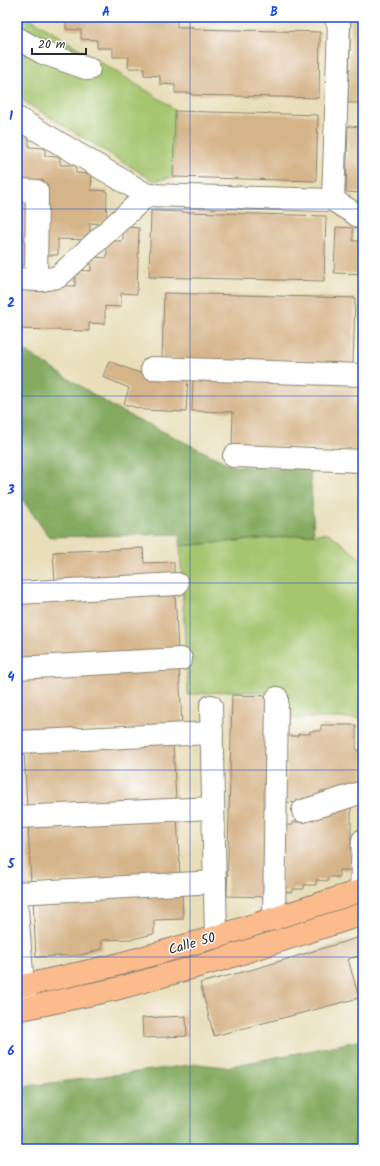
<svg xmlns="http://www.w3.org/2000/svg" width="380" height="1166" font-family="Kalam,sans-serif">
<rect width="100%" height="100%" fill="#fff"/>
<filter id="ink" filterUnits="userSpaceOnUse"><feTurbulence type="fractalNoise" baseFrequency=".025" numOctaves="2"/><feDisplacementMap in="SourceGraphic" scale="8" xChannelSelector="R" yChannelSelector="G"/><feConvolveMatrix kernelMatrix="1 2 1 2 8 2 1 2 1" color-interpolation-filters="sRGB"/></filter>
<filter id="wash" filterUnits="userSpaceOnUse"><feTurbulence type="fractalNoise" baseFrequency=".012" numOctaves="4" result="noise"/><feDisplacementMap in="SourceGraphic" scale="16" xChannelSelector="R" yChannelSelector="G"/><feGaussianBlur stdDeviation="0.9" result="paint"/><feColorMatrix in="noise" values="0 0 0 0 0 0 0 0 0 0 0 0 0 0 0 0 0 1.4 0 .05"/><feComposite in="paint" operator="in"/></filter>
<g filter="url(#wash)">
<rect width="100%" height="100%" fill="#e8deba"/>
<g fill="#a5c56e" stroke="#68784c">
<polygon points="17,17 28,17 168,104 175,111 173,177 154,181 17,97"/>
<polygon points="329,533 363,561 363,718 288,718 288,694 230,691 188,695 180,546"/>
</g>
<g fill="#84aa61" stroke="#586a46">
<polygon points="17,346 115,408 233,466 310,469 314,534 180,546 180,534 49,537 17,492"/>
<polygon points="363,1040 363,1125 358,1125 353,1149 17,1149 17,1090 20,1087 198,1064 226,1067"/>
</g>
<g id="blocks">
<g fill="#d5b489">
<polygon points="51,17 161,17 161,19 177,19 177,27 193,27 193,29 320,32 319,98 191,95 191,93 175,93 175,85 160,84 160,76 144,75 144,68 128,68 129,57 113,57 113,48 97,48 97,40 81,39 81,30 66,29 66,19 51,18"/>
<polygon points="351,17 363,17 363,103 348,103"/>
<polygon points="175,111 318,115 316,181 173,177"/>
<polygon points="348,126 363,127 363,193 346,192"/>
<polygon points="17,134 29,135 29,147 45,148 45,156 60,157 60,165 76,165 76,173 92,174 91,190 107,191 106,224 90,223 90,240 58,239 58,255 42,255 44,181 17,180"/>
<polygon points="17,199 33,199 31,265 17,265"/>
<polygon points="151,211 326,216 324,281 149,277"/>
<polygon points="123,227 139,228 137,294 121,293 121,307 105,306 105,324 89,323 89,331 17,329 17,285 75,286 75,270 91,271 91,257 107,258 107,241 123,241"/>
<polygon points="336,227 353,228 353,241 363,241 363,274 334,273"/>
<polygon points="164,293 355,298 353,364 162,359"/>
<polygon points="109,361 134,371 154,376 188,377 186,412 145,410 124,404 129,388 103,377"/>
<polygon points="193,378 363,383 363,450 232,446 233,412 192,411"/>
<polygon points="143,548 144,563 174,562 174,577 55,583 53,552"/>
<polygon points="175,593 178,651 17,659 17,600"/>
<polygon points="179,667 182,725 18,734 17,675"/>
<polygon points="232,695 272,696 267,897 227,896"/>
<polygon points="321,725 356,725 356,750 363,750 363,784 355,787 343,787 343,792 320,791 320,797 308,797 308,801 297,800 297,803 285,802 287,736 298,736 298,734 310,734 310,731 321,731"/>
<polygon points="173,742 176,801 27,808 24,750"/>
<polygon points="351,804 351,870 339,870 339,877 328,877 328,881 316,880 316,885 304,885 304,889 293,889 293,892 281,892 282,825 293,825 293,822 305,822 305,818"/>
<polygon points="177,817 180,875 31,883 28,824"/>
<polygon points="182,891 183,919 154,920 154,934 132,939 102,940 102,949 81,955 36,957 33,898"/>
<polygon points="360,937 363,946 363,955 348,959 359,998 214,1036 200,983 254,969"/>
<polygon points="186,1016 187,1036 143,1038 142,1018"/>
</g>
</g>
</g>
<g filter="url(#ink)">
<use href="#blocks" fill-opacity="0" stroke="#8a8472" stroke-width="1"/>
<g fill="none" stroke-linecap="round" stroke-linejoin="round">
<defs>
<g id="minor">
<polyline points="17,38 43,53 89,69"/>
<polyline points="17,118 147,195 333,200 363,219"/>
<polyline points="17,190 37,191 36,280"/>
<polyline points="333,200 339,25 335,17"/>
<polyline points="17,279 42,280 58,277 147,195"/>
<polyline points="152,368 363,375"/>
<polyline points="234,456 363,461"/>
<polyline points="17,593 177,584"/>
<polyline points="17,668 181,659"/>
<polyline points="211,706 216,937"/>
<polyline points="17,742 212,733"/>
<polyline points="303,811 363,792"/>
<polyline points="17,817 213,808"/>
<polyline points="361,890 363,840"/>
<polyline points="17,893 215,882"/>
<polyline points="17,910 23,986 26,1004"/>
<polyline points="274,919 277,698"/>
</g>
<g id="major">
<polyline points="17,987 112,966 216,937 363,890"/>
<polyline points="17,1010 116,989 220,960 363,914"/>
</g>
</defs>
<use href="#minor" stroke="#8a8472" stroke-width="24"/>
<use href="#major" stroke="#8a8472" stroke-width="24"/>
<use href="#minor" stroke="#fff" stroke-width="22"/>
<use href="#major" stroke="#fbbb8d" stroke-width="22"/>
</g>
</g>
<path fill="none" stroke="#1d4ed8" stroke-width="1" stroke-opacity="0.55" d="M190 17V1149M17 209H363M17 396H363M17 583H363M17 770H363M17 957H363"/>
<g text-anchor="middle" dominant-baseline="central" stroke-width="3" stroke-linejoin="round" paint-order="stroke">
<g font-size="14" fill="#2b2b2b" stroke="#fff">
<text transform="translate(192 944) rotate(-16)">Calle 50</text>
</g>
</g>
<rect width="380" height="1166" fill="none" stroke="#fff" stroke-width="44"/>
<path d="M32 48v6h54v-6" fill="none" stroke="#2b2b2b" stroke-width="2"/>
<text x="38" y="48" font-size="12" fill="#2b2b2b" stroke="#ffffff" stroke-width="3" paint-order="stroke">20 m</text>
<rect x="22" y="22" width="336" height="1122" fill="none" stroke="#1d4ed8" stroke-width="1.5"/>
<g font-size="13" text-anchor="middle" font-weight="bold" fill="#1d4ed8">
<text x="106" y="16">A</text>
<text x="274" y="16">B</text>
<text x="11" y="120">1</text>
<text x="11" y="307">2</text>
<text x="11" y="494">3</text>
<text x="11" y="681">4</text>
<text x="11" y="868">5</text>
<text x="11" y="1055">6</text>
</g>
</svg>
